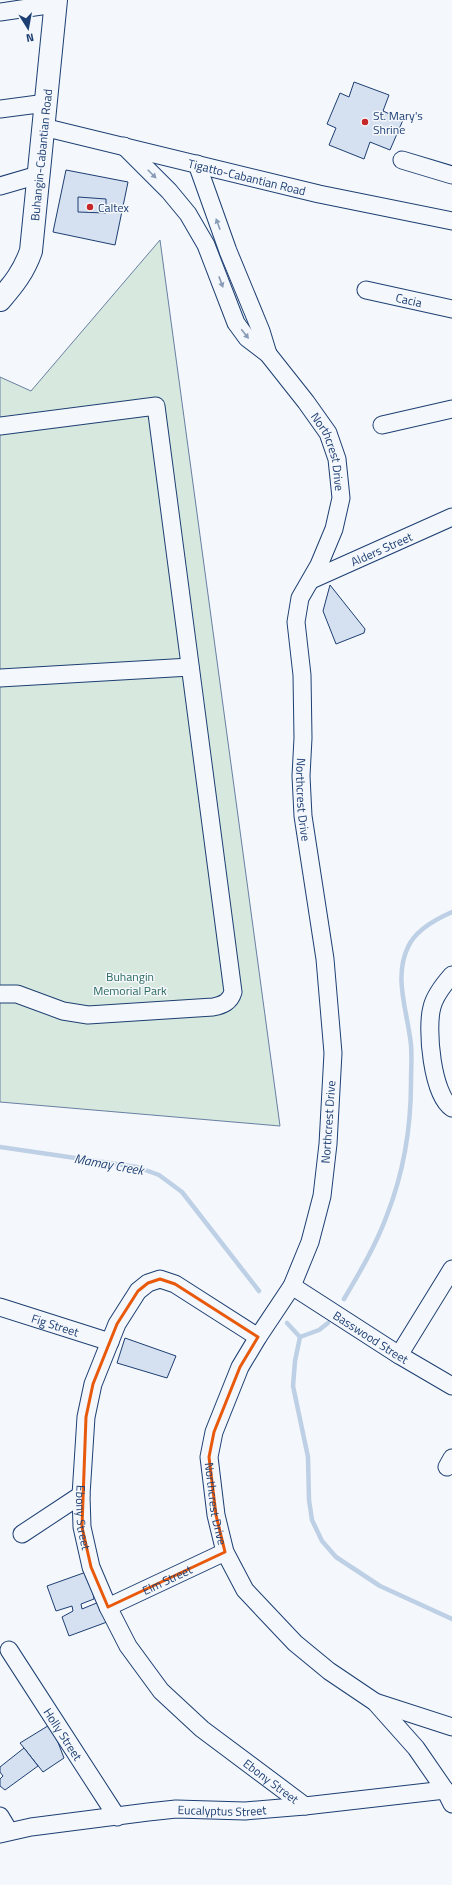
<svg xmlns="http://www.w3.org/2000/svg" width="452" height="1885" font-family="'Titillium Web',sans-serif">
<rect width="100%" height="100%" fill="#f4f7fb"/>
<polygon fill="#d7e8df" stroke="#687fa3" points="160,240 280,1126 0,1102 0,377 31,391"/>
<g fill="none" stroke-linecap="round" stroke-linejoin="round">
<g stroke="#bed0e5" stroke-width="4.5">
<polyline points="0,1147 137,1167 159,1175 182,1192 259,1291"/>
<path d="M344 1299C360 1272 376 1245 387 1215 403 1174 411 1126 411 1082 411 1070 412 1057 411 1045 408 1013 393 978 408 947 415 931 436 919 452 912"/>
<polyline points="287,1323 300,1337"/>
<polyline points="300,1337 295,1361 293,1386 308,1457 309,1500 312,1520 322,1541 336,1557 380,1586 452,1619"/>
<polyline points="300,1337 319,1330 328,1323"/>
</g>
</g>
<g fill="#d5e0f0" stroke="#1d3f73">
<polygon points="354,82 389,95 383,111 403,120 390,150 370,142 364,159 329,145 336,128 327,124 340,93 349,97"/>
<polygon points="66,170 128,182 115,245 53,232"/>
<polygon points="78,197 106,199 106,213 78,212"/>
<polygon points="330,585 365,629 364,633 336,644 323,611"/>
<polygon points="125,1338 176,1356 167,1378 117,1363"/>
<polygon points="89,1571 94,1599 81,1604 82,1609 99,1602 107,1622 69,1636 62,1617 73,1611 72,1606 56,1611 47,1586"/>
<polygon points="51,1724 64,1758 43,1772 20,1743"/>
<polygon points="24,1748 38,1766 5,1790 0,1786 0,1779 3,1776 0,1772 0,1767"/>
</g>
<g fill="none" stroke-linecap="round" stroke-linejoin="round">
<defs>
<g id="minor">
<polyline points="0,12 55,4"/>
<polyline points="0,109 46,103"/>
<path id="s1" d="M43 127 319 194 452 221"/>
<path id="s2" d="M124 146 169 191 188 214 206 245 236 323 247 338 268 354 306 402 328 433 337 459 341 498 334 529 319 565 300 598 296 622 302 675 303 738 301 776 303 816 325 959 333 1053 328 1144 322 1196 310 1242 292 1286 258 1337 240 1367 214 1432 209 1457 216 1515 225 1552 245 1590 295 1643 329 1671 375 1702 416 1748 445 1790 452 1804"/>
<polyline points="402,160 452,175"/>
<polyline points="197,164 228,251 261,331 268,354"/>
<polyline points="0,186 38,175"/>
<path id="s3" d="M366 290 452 309"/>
<polyline points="382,425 452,409"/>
<path d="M0 426 156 406 233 992C230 1002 223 1005 213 1007L88 1015 63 1011 17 994H0"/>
<path id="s4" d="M311 580 452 517"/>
<polyline points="0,678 190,667"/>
<path d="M452 975C444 984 435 995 432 1007 426 1028 432 1095 452 1108"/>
<path id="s5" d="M292 1286 399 1355 452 1386"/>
<path id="s6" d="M0 1307 110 1342"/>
<path id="s7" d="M258 1337 175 1284 160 1279 148 1283 138 1291 117 1324 93 1384 86 1417 81 1495 82 1527 91 1567 108 1607 128 1646 161 1691 202 1729 305 1806"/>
<polyline points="399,1355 452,1269"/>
<polyline points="447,1467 452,1458"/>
<polyline points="22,1534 81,1495"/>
<path id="s8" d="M108 1607 225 1552"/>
<path id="s9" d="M9 1650 117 1817"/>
<polyline points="375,1702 452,1727"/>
<polyline points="0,1816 9,1831"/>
<path id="s10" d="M0 1834 31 1827 148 1812 176 1809 245 1811 305 1806 445 1790"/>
</g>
<g id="major">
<path id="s11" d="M0 300C14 284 24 271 31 251L56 0"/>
</g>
</defs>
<use href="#minor" stroke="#1d3f73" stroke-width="19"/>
<use href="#major" stroke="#1d3f73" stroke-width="24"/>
<use href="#minor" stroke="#f4f7fb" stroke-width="17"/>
<use href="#major" stroke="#f4f7fb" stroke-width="22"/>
</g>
<defs><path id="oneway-solid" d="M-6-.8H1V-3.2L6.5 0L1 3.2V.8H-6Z"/></defs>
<g fill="#889bb7">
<use href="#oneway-solid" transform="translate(152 174) rotate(45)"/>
<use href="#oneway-solid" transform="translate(218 224) rotate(-110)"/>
<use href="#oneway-solid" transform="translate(221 282) rotate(70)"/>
<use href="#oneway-solid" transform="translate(245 334) rotate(52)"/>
</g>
<path fill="none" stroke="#e8590c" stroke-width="3" stroke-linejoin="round" d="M160 1279 175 1284 258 1337 240 1367 214 1432 209 1457 216 1515 225 1552 108 1607 91 1567 82 1527 86 1417 93 1384 117 1324 138 1291 148 1283Z"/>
<g fill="#c62828" stroke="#f4f7fb" stroke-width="1.5">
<circle cx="365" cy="122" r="4"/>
<circle cx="90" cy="207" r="4"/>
</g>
<g text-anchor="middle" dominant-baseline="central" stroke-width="3" stroke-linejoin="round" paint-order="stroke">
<g font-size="12" fill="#1d3f73" stroke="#f4f7fb" text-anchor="start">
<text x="373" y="115">St. Mary's<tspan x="373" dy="14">Shrine</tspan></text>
<text x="98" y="207">Caltex</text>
</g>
<g font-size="12" fill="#1d3f73" stroke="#f4f7fb">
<text stroke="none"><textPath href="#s11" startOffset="155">Buhangin-Cabantian Road</textPath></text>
<text stroke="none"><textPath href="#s1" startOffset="210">Tigatto-Cabantian Road</textPath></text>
<text stroke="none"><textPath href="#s3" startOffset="44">Cacia</textPath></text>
<text stroke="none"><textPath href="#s2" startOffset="375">Northcrest Drive</textPath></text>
<text stroke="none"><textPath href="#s4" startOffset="77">Alders Street</textPath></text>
<text stroke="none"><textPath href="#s2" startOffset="735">Northcrest Drive</textPath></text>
<text transform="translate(328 1122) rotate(-86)">Northcrest Drive</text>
<text stroke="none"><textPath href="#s6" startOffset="58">Fig Street</textPath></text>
<text stroke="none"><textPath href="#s5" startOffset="94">Basswood Street</textPath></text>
<text stroke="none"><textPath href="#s2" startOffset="1468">Northcrest Drive</textPath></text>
<text stroke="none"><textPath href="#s7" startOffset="378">Ebony Street</textPath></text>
<text stroke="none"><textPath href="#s8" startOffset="65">Elm Street</textPath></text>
<text stroke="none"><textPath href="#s9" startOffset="100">Holly Street</textPath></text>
<text stroke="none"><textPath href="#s7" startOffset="714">Ebony Street</textPath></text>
<text stroke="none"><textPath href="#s10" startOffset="224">Eucalyptus Street</textPath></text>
</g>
<g font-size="12" fill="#2c6c60" stroke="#f4f7fb">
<text x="130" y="976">Buhangin<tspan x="130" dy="14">Memorial Park</tspan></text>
</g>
<g font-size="13" font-style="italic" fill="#1d3f73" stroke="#f4f7fb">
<text transform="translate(109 1164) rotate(10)">Mamay Creek</text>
</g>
</g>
<g transform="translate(28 28) rotate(169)" stroke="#f4f7fb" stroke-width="3" paint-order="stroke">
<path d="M0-3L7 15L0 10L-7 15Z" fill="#1d3f73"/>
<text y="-6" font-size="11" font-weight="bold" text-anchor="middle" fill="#1d3f73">N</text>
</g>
</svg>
